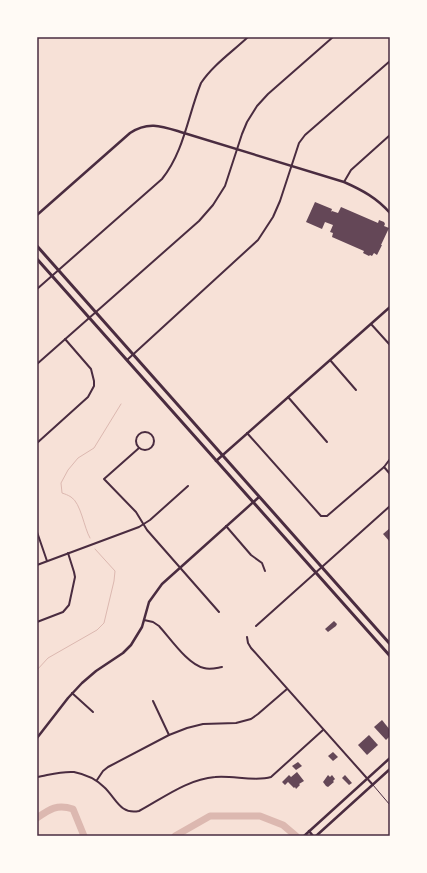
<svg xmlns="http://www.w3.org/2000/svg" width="427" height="873" font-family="Raleway,sans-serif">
<rect width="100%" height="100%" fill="#f7e1d7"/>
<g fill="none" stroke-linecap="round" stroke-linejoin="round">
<g stroke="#dcb8b0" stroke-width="1">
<path d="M90 538C84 528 81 503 71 497 68 495 65 494 62 493L61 483 68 470 78 458 94 448 121 404"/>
<polyline points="37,670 48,658 97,630 104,623 114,581 115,571 95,549"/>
</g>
<g stroke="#dcb8b0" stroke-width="7">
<path d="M37 818C50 809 57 804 73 809L84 836"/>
<polyline points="175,836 210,816 260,816 283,825 296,836"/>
</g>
</g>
<g fill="#644757">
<polygon points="315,202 332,209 331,212 332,211 338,213 341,207 378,223 379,220 384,222 385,224 384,226 389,228 381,245 382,245 377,255 374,253 372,256 370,255 369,256 363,253 364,251 332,237 333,233 330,232 333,225 325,222 322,229 306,222"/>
<polygon points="390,528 390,542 383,534"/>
<polygon points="334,621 337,624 336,626 328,632 325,629"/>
<polygon points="382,720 390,730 390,736 386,740 374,727"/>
<polygon points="369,735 378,745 367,755 358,745"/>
<polygon points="333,752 338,757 333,761 328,756"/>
<polygon points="298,762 302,766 296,770 292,766"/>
<polygon points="297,772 304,781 299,784 300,785 296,789 295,787 294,788 288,782 285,785 282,782 289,775 291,777"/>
<polygon points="328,775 330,777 332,775 335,779 333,781 334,782 328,787 326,786 323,782"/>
<polygon points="345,775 352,783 349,785 342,778"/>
</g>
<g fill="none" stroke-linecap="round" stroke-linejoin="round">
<polyline stroke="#4a2c40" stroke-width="1" points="373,785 390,805"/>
<g stroke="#4a2c40" stroke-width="2">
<polyline points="344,182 351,170 390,135"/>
<path d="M37 289 162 179C184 152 188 115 201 83 213 65 232 52 248 37"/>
<polyline points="371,324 390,345"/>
<polyline points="127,360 258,240 273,217 280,201 299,143 305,135 390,61"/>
<polyline points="330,360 356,390"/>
<polyline points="37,364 199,221 213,205 225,186 242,134 247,122 257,106 268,94 333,37"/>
<polyline points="288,397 327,442"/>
<circle cx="145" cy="441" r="9"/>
<polyline points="247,433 321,516 327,516 384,467 390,459"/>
<polyline points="37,443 88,397 94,386 94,381 91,369 65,339"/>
<polyline points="139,448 104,479 136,512 147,530 219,612"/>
<polyline points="384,467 390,474"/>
<polyline points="226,526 251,555 262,563 265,571"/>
<polyline points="37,532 47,561"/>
<polyline points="37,565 139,527 150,520 188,486"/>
<path d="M144 620 153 622 159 626C170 638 188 665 204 668 210 670 216 668 222 667"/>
<polyline points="37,622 63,612 69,605 75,577 74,572 68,553"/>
<polyline points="256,626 390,506"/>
<polyline points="247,637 248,643 251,648 373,785"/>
<polyline points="72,693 93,712"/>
<polyline points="153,701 169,735"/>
<path d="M37 777C49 775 61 771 74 772 84 774 96 779 104 787 116 798 120 815 139 811 163 798 188 779 215 777 232 775 255 782 271 777L323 730"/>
<polyline points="97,780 103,771 108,767 169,735 187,728 203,724 236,723 251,719 258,714 287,689"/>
</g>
<g stroke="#4a2c40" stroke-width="2.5">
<path d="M37 215 130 133C149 120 164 127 184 133L344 182C362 190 377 198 390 213"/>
<polyline points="216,461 390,307"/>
<polyline points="37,738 68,698 82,683 96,671 123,653 131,645 142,627 149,602 162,584 259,497"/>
</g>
<g stroke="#4a2c40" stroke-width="2.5">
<polyline points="309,831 313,836"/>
<polyline points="304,836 390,758"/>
<polyline points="316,836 390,769"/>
</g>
<g stroke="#4a2c40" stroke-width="3">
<polyline points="37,246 390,644"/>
<polyline points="37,259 390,656"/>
</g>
</g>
<rect width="427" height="873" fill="none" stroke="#fffaf5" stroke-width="76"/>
<rect x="38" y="38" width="351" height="797" fill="none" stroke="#4a2c40" stroke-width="1.5"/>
</svg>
